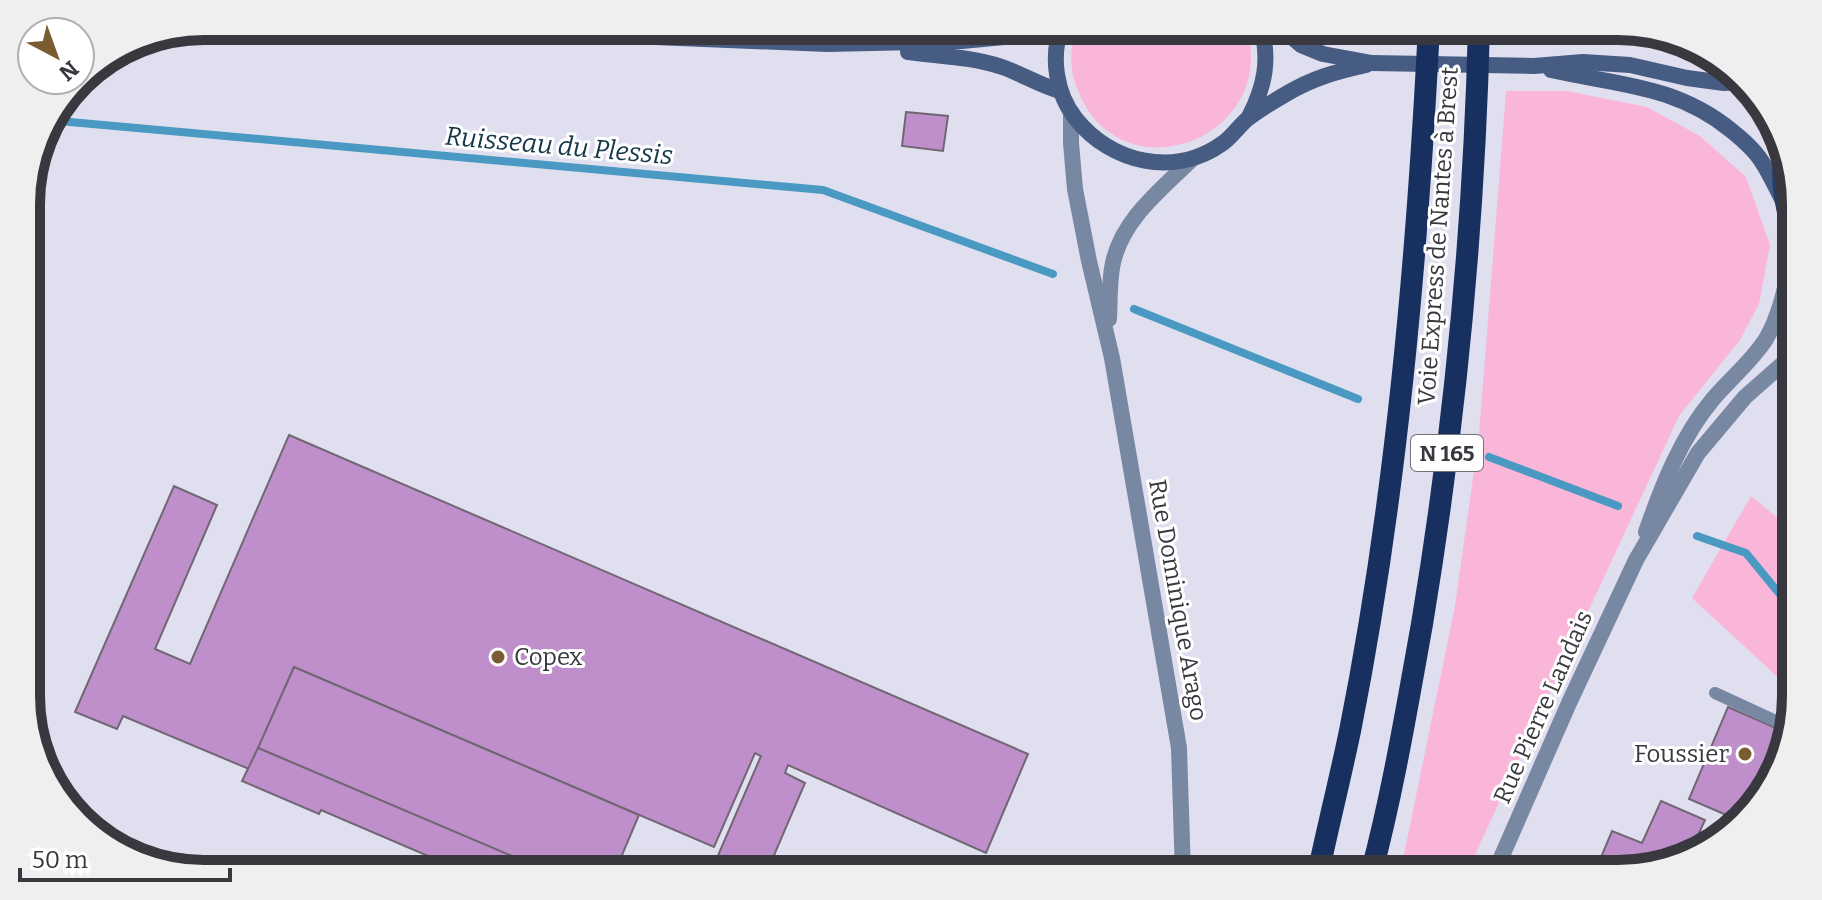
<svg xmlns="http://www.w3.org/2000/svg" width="1822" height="900" font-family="Bitter,serif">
<rect width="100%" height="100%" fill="#e0dfef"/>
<g fill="#fab6d8">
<path d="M1077 26H1246C1281 138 1122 199 1078 91 1069 70 1069 48 1077 26Z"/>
<polygon points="1506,91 1567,91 1647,107 1700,136 1746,177 1770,245 1759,304 1740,340 1679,416 1466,874 1400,874 1455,606 1479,435"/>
<polygon points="1751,496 1796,533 1796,694 1692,598"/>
</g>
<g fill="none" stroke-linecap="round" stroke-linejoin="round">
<g stroke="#4999c2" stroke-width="8">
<polyline points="48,120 823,190 1053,274"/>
<polyline points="1134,309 1358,399"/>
<polyline points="1489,457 1618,506"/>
<polyline points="1697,536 1746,553 1796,614"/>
</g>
</g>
<g fill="#be8fcb" stroke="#716773" stroke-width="2">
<polygon points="906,112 948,116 943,151 902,146"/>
<polygon points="289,435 1028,754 986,853 788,765 785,773 805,783 766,874 710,874 761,756 755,753 714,847 294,667 249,769 123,716 117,729 75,712 174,486 217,505 155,649 190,664"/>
<polygon points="294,667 639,815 614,874 554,874 258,748"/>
<polygon points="1728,707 1787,733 1778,774 1738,820 1689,799"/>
<polygon points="258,748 554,874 470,874 321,810 319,814 242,781"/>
<polygon points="1661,801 1705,820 1690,853 1629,874 1594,874 1612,831 1642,843"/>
</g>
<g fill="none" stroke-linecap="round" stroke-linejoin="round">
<polyline stroke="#7887a2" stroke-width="12" points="1715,693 1789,727"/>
<g stroke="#7887a2" stroke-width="16">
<polyline points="1071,112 1071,143 1075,189 1089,261 1112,358 1179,748 1183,874"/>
<path d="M1109 319C1110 301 1109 280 1113 263 1122 219 1162 189 1192 159"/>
<path d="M1646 532C1662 486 1681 437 1713 399 1730 379 1752 361 1766 339 1783 310 1787 275 1795 244"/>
<polyline points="1494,874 1569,703 1636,560 1698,453 1745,397 1795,353"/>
</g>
<g stroke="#475c83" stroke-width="16">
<polyline points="384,26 827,44 962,41 1014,36 1034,26"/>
<path d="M1062 26C1050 56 1056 94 1076 119 1111 163 1175 178 1223 143 1233 136 1240 124 1250 117 1261 109 1274 101 1286 94 1313 78 1335 72 1366 65"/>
<polyline points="1279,26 1301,45 1323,54 1372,63 1534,66 1583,62 1630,65 1687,78 1724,83 1739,82"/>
<path d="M908 52C939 56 972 57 1002 67 1022 74 1039 85 1060 91"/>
<path d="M1551 70C1618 85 1676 85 1732 131 1743 140 1755 150 1762 162 1770 174 1776 188 1783 201"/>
<path d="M1249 117C1265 86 1270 60 1261 26"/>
</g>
<path stroke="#263d6b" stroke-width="20" d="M1784 152C1779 181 1785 211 1795 238"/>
<g stroke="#183060" stroke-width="22">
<path d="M1318 874C1328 826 1340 779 1350 731 1396 500 1417 262 1429 26"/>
<path d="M1371 874C1393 792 1407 707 1422 624 1455 426 1474 226 1479 26"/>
</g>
</g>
<g fill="#7b5b31" stroke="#fff" stroke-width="3">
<circle cx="498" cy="657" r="8"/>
<circle cx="1745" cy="754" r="8"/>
</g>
<g text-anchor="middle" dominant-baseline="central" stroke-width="6" stroke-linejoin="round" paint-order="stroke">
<rect fill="#fff" stroke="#747478" stroke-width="2" x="1411" y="435" width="72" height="36" rx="6"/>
<g font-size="22" font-weight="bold" fill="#38383e">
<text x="1447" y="453">N 165</text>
</g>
<g font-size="24" fill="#38383e" stroke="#fff">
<text transform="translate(1438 236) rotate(-86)">Voie Express de Nantes à Brest</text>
<text transform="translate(1178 600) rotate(80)">Rue Dominique Arago</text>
<text transform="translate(1543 707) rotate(-66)">Rue Pierre Landais</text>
</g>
<g font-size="24" fill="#38383e" stroke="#fff" text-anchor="start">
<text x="514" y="657">Copex</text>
<text x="1729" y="754" text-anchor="end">Foussier</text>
</g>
<g font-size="26" font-style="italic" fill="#133648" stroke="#fff">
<text transform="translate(559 146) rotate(5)">Ruisseau du Plessis</text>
</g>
</g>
<path d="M0 0H1822V900H0ZM204 40H1618A164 164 0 0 1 1782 204V696A164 164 0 0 1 1618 860H204A164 164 0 0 1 40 696V204A164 164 0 0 1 204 40Z" fill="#efeff0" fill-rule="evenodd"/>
<path fill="none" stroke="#38383e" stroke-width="10" d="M204 40H1618A164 164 0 0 1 1782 204V696A164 164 0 0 1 1618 860H204A164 164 0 0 1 40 696V204A164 164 0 0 1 204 40Z"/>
<g transform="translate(56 56) rotate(139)"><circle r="38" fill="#ffffff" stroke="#afafb2" stroke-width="2"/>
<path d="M0-6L14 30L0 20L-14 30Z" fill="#7b5b31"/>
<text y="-12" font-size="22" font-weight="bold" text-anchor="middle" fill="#38383e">N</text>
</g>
<path d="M20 868v12h210v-12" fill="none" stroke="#38383e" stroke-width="4"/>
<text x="32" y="868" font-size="24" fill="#38383e" stroke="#ffffff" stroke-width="6" paint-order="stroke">50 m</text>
</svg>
